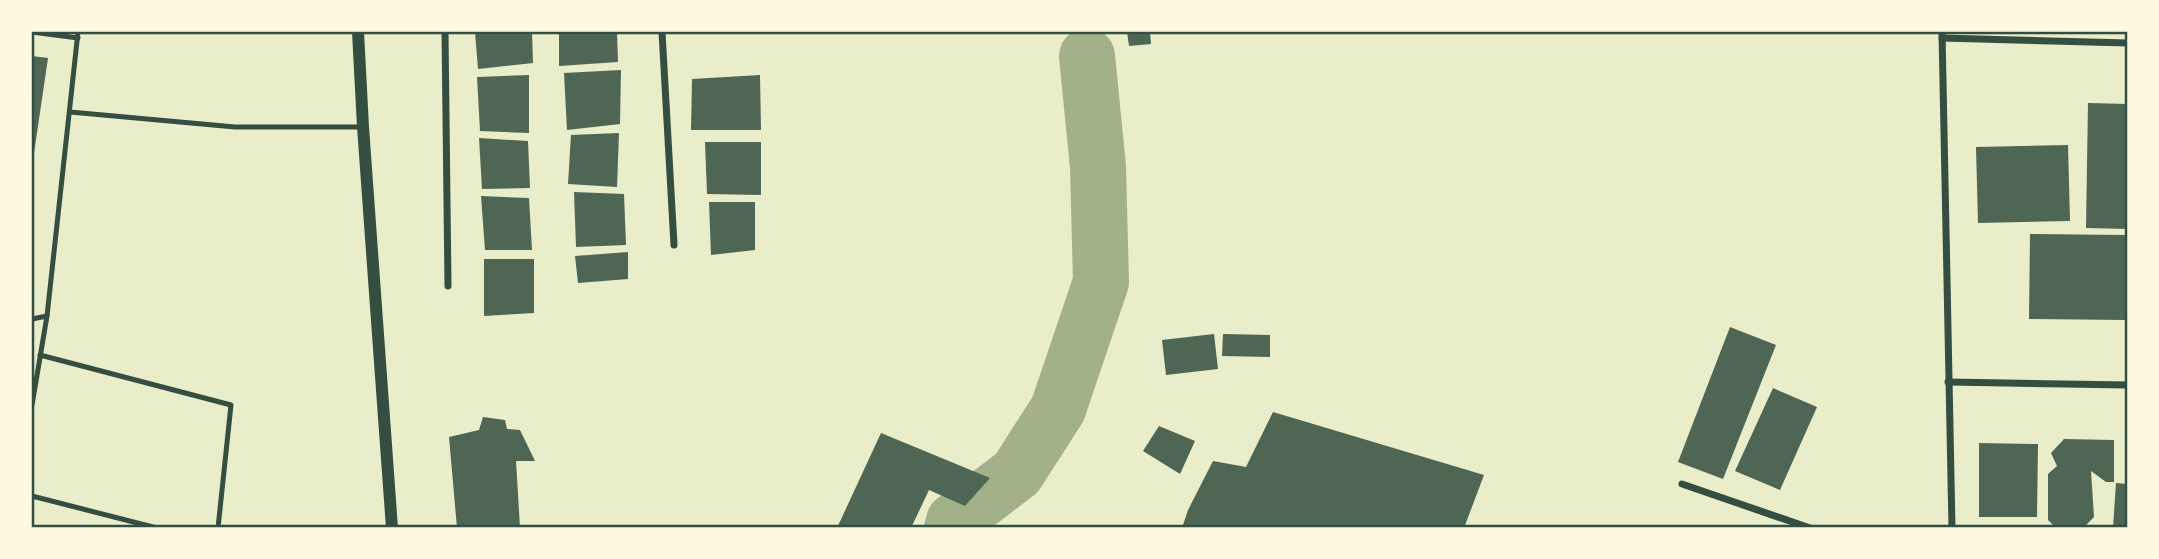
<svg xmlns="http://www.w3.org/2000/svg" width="2159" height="559" font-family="Inter,sans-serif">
<rect width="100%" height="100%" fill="#e9edc9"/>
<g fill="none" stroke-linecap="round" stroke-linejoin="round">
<polyline stroke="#a3b18a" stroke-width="56" points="952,528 954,521 1017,473 1058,409 1101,282 1098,167 1087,56"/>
</g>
<g fill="#4f6655">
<polygon points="475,32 532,32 533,63 478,69"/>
<polygon points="559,32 617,32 618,62 559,66"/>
<polygon points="1127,32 1150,32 1151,44 1129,46"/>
<polygon points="32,56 48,58 33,160 32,160"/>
<polygon points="621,70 620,124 567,130 564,73"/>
<polygon points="529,75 529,133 480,131 477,77"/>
<polygon points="760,75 761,130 691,130 692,79"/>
<polygon points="2088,103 2128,104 2128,229 2086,228"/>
<polygon points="619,133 617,187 568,184 571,135"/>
<polygon points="479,138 528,141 530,188 482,189"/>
<polygon points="705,142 761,142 761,195 707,194"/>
<polygon points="2068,145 2070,221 1978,223 1976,147"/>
<polygon points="574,192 624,194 626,245 576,247"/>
<polygon points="481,196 529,198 532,250 485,250"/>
<polygon points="709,202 755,202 755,250 711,255"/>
<polygon points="2030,234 2127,235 2126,320 2029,319"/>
<polygon points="628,252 628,279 578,283 575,256"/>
<polygon points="484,259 534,259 534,313 484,316"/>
<polygon points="1730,327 1776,345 1723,479 1678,462"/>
<polygon points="1214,334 1218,369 1166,375 1162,340"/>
<polygon points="1223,334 1270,335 1270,357 1222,356"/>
<polygon points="1773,388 1817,407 1780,490 1735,471"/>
<polygon points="1273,412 1484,475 1464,528 1182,528 1188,510 1213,461 1246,467"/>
<polygon points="483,417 505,420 507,429 520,430 535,461 516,461 520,528 457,528 449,437 479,430"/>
<polygon points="1159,426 1195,441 1180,474 1143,451"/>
<polygon points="881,433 990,478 965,506 929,490 911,528 837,528"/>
<polygon points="2064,439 2114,440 2114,482 2106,482 2091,471 2094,517 2083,528 2056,528 2048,520 2048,474 2057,466 2051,453"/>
<polygon points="1979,443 2038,444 2037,517 1979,517"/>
<polygon points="2116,483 2128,484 2128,528 2113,528"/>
</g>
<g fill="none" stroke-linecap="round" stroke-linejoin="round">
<g stroke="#344e41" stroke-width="5">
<polyline points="32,32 78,38"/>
<polyline points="70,112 235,127 363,127"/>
<polyline points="32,319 47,316 78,32"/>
<polyline points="40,355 231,405 218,528"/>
<polyline points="32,405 47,316"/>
<polyline points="32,496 157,528"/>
</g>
<g stroke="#344e41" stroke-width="7">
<polyline points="445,32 448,286"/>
<polyline points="662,32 674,245"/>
<polyline points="1942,32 1952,528"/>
<polyline points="1942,38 2128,43"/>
<polyline points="1948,382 2128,385"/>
<polyline points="1682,484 1810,528"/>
</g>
<polyline stroke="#344e41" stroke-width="12" points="358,32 363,127 392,528"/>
</g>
<rect width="2159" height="559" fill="none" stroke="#fefae0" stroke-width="66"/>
<rect x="33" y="33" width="2093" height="493" fill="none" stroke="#344e41" stroke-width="2.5"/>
</svg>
